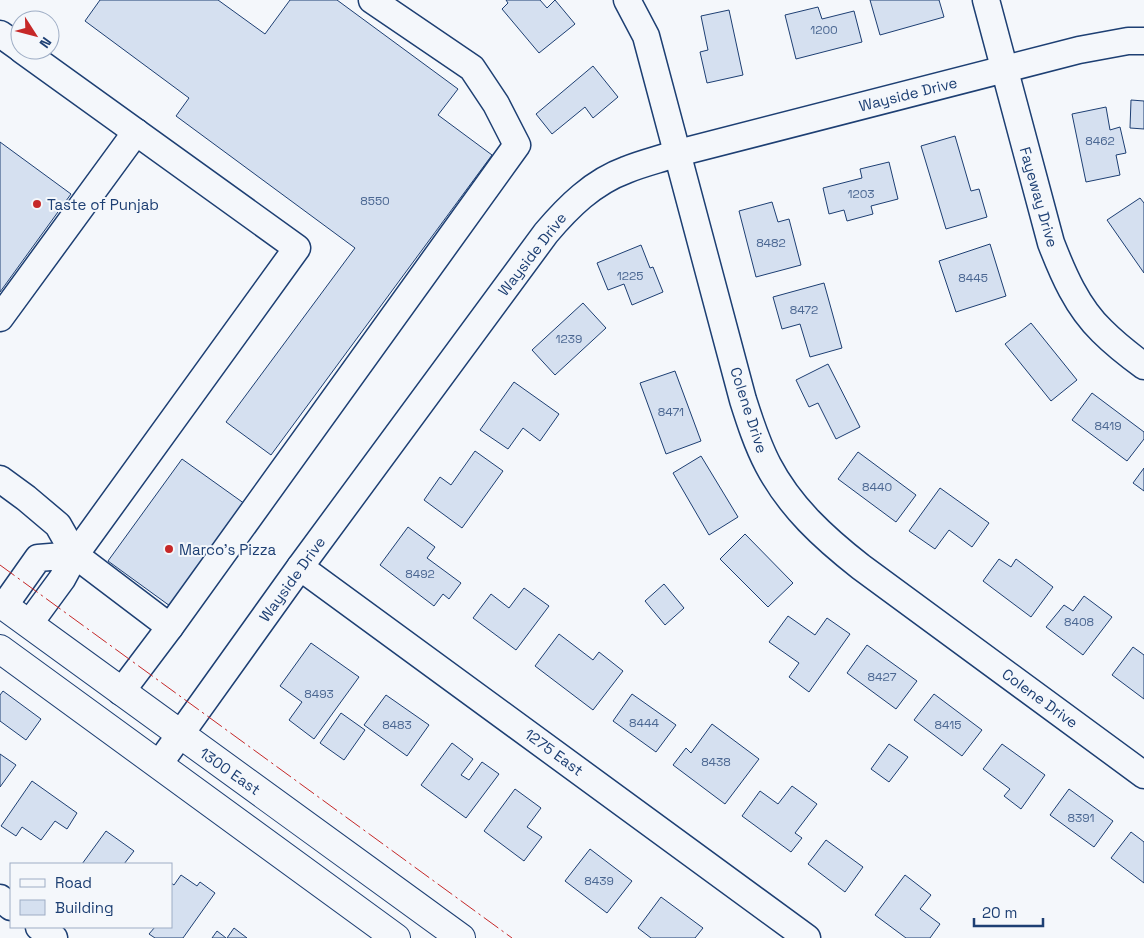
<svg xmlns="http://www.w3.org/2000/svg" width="1144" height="938" font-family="'Space Grotesk',sans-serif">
<rect width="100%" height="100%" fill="#f4f7fb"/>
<g fill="#d5e0f0" stroke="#1d3f73">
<polygon points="100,0 218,0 265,34 290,0 337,0 458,89 438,115 492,155 271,455 226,422 355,248 176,116 189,98 85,21"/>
<polygon points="506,0 540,0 547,8 555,0 575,24 539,53 502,9 508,3"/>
<polygon points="870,0 939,0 944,17 880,35"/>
<polygon points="818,7 822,19 854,11 862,42 796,59 785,15"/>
<polygon points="729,10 743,75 707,83 700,52 708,50 701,16"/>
<polygon points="593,66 618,97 593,118 585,107 552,134 536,114"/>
<polygon points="1131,100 1144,101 1144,129 1130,128"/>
<polygon points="1106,107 1110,130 1120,127 1126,153 1116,155 1120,175 1086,182 1072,114"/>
<polygon points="955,136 971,191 979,189 987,217 946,229 921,146"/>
<polygon points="0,142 71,194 0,292"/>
<polygon points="889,162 898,199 871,206 873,214 847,221 844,210 829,214 823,188 862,178 860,169"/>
<polygon points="1140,198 1144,203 1144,273 1107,220"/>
<polygon points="772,202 778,222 789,219 801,265 756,277 739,211"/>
<polygon points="990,244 1006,296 956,312 939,261"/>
<polygon points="641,245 650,268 653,267 663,292 632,305 624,284 608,290 597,263"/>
<polygon points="824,283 842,348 810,357 800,324 782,329 773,297"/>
<polygon points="583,303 606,328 555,375 532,350"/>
<polygon points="1031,323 1077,380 1051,401 1005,344"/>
<polygon points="828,364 860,427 836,439 818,403 809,407 796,380"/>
<polygon points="675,371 701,441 666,454 640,383"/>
<polygon points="514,382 559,414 540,441 523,428 508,449 480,430"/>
<polygon points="1092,393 1144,432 1144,439 1127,461 1072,420"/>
<polygon points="475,451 503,471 462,528 424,500 440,477 451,485"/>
<polygon points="858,452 916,495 896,522 838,479"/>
<polygon points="701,456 738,517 709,535 673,473"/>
<polygon points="182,459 245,504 170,606 108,561"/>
<polygon points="1144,468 1144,491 1133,483"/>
<polygon points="940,488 989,523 972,547 949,530 935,549 909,531"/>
<polygon points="408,527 435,547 427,558 461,583 449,599 443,594 434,606 380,565"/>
<polygon points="745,534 793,583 768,607 720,559"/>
<polygon points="999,559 1011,567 1016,559 1053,587 1031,617 983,581"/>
<polygon points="664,584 684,608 665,625 645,601"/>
<polygon points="524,588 549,606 516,650 473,618 491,594 509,608"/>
<polygon points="1084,596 1112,617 1083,655 1046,627 1064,605 1073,611"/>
<polygon points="788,616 815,635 827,618 850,634 809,692 789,677 799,663 769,642"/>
<polygon points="559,634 593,660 599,652 623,671 593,710 535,666"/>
<polygon points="311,643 359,677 314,739 289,720 302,702 280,686"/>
<polygon points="867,645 917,681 896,709 847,673"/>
<polygon points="1133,647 1144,655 1144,699 1112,675"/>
<polygon points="3,691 41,719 26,740 0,721 0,695"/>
<polygon points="632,694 676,725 656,752 613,721"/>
<polygon points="934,694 982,730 962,756 914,720"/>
<polygon points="386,695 429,725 407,756 364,725"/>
<polygon points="341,713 365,730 344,760 320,743"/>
<polygon points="712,724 759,759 725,804 673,765 686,748 691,753"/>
<polygon points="452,743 473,759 461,775 469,780 482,762 499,774 466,818 421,785"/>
<polygon points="889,744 908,757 889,782 871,769"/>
<polygon points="1002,744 1045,775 1021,809 1004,796 1010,789 983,769"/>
<polygon points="0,754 16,765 0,787"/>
<polygon points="32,781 77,813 67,829 55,821 41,840 22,827 16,836 1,826"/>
<polygon points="792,786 817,804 795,833 802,838 791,852 742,816 760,791 778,804"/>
<polygon points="515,789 541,808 527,827 542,837 524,861 484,831"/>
<polygon points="1069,789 1113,821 1094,847 1050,815"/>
<polygon points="106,831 134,851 124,864 82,864"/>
<polygon points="1131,832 1144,842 1144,883 1111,858"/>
<polygon points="826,840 863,867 845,892 808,864"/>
<polygon points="590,849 632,881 607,913 565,881"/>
<polygon points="181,875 197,886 200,882 215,893 183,938 155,938 149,934 155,927 171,927 171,883 174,885"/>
<polygon points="905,875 931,895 920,909 940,924 930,938 906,938 875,915"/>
<polygon points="661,897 703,928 695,938 651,938 638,928"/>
<polygon points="234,928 247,938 227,938"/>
<polygon points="217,931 226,938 212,938"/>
</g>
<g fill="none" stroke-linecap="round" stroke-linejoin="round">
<defs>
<g id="minor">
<path d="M627 0 646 36 743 400C750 422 757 444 768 465 790 507 824 538 861 567L1144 775"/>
<path d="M986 0 1051 243C1063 274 1077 307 1102 331 1115 344 1129 355 1144 366"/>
<polyline points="0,34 20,48"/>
<polyline points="22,50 297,248 75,555"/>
<polyline points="0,318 136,132"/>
<polyline points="0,479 26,498 58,525 75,555 170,627 121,692"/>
<polyline points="300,567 807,938"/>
<polyline points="4,606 38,558 75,555 62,579 29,624"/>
<polyline points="170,627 517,145 496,104 472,68 372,0"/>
<path d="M159 764 300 567 546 233C568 207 593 182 626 170 643 163 661 159 678 153L1079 50 1128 41H1144"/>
<polyline points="0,898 11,907"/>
<polyline points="39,927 54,938"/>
</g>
<g id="major">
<polyline points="0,603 461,938"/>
<polyline points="0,649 396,938"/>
</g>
</defs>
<use href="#minor" stroke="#1d3f73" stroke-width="29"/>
<use href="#major" stroke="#1d3f73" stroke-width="30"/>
<use href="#minor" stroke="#f4f7fb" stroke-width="26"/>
<use href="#major" stroke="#f4f7fb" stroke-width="28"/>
<polyline stroke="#c62828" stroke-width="1" stroke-dasharray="18 4 2.5 4" stroke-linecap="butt" points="0,565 512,938"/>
</g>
<g fill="#c62828" stroke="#f4f7fb" stroke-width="2">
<circle cx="37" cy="204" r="5"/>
<circle cx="169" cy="549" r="5"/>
</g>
<g text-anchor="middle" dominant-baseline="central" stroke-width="4" stroke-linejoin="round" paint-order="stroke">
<g font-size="12" fill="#4b6792">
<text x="824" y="30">1200</text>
<text x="1100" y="141">8462</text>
<text x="861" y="194">1203</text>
<text x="375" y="201">8550</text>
<text x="771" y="243">8482</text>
<text x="630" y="276">1225</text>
<text x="973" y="278">8445</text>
<text x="804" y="310">8472</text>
<text x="569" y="339">1239</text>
<text x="671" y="412">8471</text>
<text x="1108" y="426">8419</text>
<text x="877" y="487">8440</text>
<text x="420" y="574">8492</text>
<text x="1079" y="622">8408</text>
<text x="882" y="677">8427</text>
<text x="319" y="694">8493</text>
<text x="644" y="723">8444</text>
<text x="397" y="725">8483</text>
<text x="948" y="725">8415</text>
<text x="716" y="762">8438</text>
<text x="1081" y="818">8391</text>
<text x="599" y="881">8439</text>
</g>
<g font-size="15" fill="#1d3f73" stroke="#f4f7fb">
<text transform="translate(908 94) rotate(-14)">Wayside Drive</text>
<text transform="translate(1039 197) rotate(74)">Fayeway Drive</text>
<text transform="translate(532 254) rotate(-52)">Wayside Drive</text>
<text transform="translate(749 410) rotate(72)">Colene Drive</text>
<text transform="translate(292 579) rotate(-54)">Wayside Drive</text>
<text transform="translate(1040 698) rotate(36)">Colene Drive</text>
<text transform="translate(554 752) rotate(36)">1275 East</text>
<text transform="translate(230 771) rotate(35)">1300 East</text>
</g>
<g font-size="15" fill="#1d3f73" stroke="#f4f7fb" text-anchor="start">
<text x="47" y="204">Taste of Punjab</text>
<text x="179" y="549">Marco's Pizza</text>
</g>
</g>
<rect x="10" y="863" width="162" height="65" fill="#f4f7fb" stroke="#9eadc5"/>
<rect x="20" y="879" width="25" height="8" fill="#f4f7fb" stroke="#9eadc5"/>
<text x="55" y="888" font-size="15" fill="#1d3f73">Road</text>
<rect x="20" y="900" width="25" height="15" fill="#d5e0f0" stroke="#9eadc5"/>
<text x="55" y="913" font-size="15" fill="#1d3f73">Building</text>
<g transform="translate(35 35) rotate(126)"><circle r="24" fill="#f4f7fb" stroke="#9eadc5"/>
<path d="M0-4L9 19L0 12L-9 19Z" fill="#c62828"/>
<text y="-8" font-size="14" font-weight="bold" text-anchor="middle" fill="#1d3f73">N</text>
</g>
<path d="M974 918v8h69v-8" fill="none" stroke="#1d3f73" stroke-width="2.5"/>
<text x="982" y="918" font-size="15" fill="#1d3f73" stroke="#f4f7fb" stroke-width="4" paint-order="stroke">20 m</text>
</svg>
